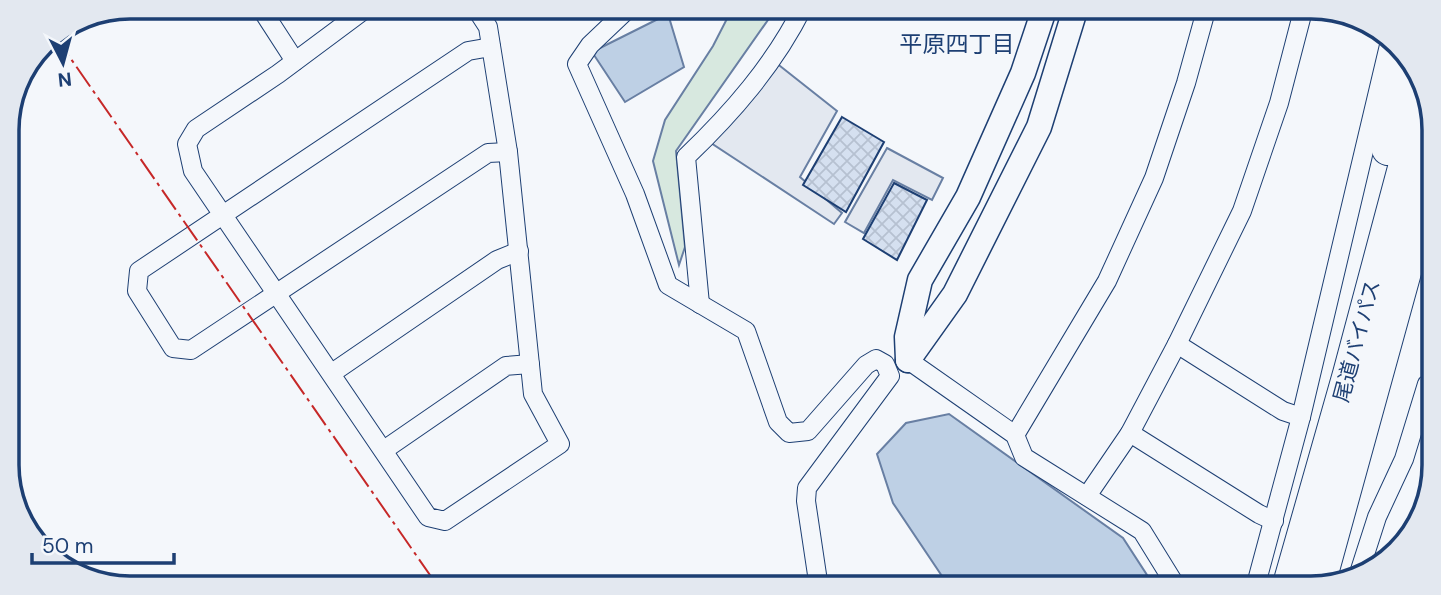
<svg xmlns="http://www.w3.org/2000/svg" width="1441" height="595" font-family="'DM Sans','Noto Sans JP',sans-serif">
<defs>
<pattern id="building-cross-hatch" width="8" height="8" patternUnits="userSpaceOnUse" patternTransform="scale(1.75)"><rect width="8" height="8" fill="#d5e0f0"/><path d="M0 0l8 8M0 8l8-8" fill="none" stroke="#b6c1d1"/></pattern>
</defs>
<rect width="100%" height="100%" fill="#f4f7fb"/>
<polygon fill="#d7e8df" stroke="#687fa3" stroke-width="2" points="733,7 777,7 676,151 685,247 679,265 653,161 665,120 713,46"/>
<g fill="#e3e8f0" stroke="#687fa3" stroke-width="2">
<polygon points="775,62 837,111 800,177 842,213 834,224 708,141"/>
<polygon points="887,148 943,178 932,200 893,180 864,233 845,222"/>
</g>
<g fill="#bed0e5" stroke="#687fa3" stroke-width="2">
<polygon points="668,14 684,67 625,102 592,52"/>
<polygon points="949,414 1123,538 1147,575 1123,588 1046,588 1037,579 1027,588 950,588 893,503 877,454 906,423"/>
</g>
<g fill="url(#building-cross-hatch)" stroke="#1d3f73" stroke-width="2">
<polygon points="842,117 884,142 846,212 803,185"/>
<polygon points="894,183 927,200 897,260 863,239"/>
</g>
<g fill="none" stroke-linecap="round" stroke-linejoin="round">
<defs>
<g id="street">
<polyline points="260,7 295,61"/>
<polyline points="368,7 278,74 196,129 187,144 193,171 428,517 445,521 560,444 533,394 508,152 488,27 475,7"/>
<polyline points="630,7 590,45 577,64 635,194 668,285 746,331 778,422 789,433 808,431 866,365 876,359 885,364 890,376 807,488 806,501 819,588"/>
<polyline points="491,47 468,51 139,271 137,291 173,348 191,350 488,153 508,152"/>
<path d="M700 304 686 157C732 113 774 65 803 7"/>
<polyline points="1177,344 1283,411 1301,417"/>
<polyline points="908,360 1015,435 1024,457 1142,531 1176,586 1181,588"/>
<polyline points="332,373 497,260 519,251"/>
<polyline points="1130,433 1259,514 1274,521"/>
<polyline points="1015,435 1107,281 1154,178 1186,83 1207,7"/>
<polyline points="384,450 506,366 530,364"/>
<polyline points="1087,496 1130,433 1177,344 1242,211 1279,103 1304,7"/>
<polyline points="1359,573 1377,517 1404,459 1427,384"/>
<polyline points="1255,588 1301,417 1390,41"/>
</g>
<g id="secondary">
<polyline points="908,360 955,294 1039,127 1076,7"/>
<polyline points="908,360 907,337 920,280 968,197 1023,73 1045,7"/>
</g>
<g id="highway">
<polyline points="1388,149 1408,55"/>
<polyline points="1288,588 1349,374 1424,93"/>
<polyline points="1318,588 1432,174"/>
</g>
</defs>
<use href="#street" stroke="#1d3f73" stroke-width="20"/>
<use href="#secondary" stroke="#1d3f73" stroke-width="27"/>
<use href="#highway" stroke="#1d3f73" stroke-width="34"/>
<use href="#street" stroke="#f4f7fb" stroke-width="18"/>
<use href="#secondary" stroke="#f4f7fb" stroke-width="24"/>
<use href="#highway" stroke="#f4f7fb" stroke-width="32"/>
<polyline stroke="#c62828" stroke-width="2" stroke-dasharray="24 5 3.5 5" stroke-linecap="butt" points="55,36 439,588"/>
</g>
<g text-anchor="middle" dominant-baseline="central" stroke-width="5" stroke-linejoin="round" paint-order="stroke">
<g font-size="21" fill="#1d3f73" stroke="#f4f7fb">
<text transform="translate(1357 341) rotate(-75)">尾道バイパス</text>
</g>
<g font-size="23" fill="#1d3f73" stroke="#f4f7fb">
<text x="957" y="44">平原四丁目</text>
</g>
</g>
<path d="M0 0H1441V595H0ZM130 19H1311A111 111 0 0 1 1422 130V465A111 111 0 0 1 1311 576H130A111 111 0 0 1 19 465V130A111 111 0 0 1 130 19Z" fill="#e3e8f0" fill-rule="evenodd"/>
<path fill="none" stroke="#1d3f73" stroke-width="3.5" d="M130 19H1311A111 111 0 0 1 1422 130V465A111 111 0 0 1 1311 576H130A111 111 0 0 1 19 465V130A111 111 0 0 1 130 19Z"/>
<g transform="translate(63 63) rotate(174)" stroke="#f4f7fb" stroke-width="5" paint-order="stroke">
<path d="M0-5L12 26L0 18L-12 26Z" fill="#1d3f73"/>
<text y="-10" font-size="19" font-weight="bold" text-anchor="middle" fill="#1d3f73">N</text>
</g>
<path d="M32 553v10h142v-10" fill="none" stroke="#1d3f73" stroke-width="3.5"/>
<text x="42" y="553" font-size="21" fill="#1d3f73" stroke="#f4f7fb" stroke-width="5" paint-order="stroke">50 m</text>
</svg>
